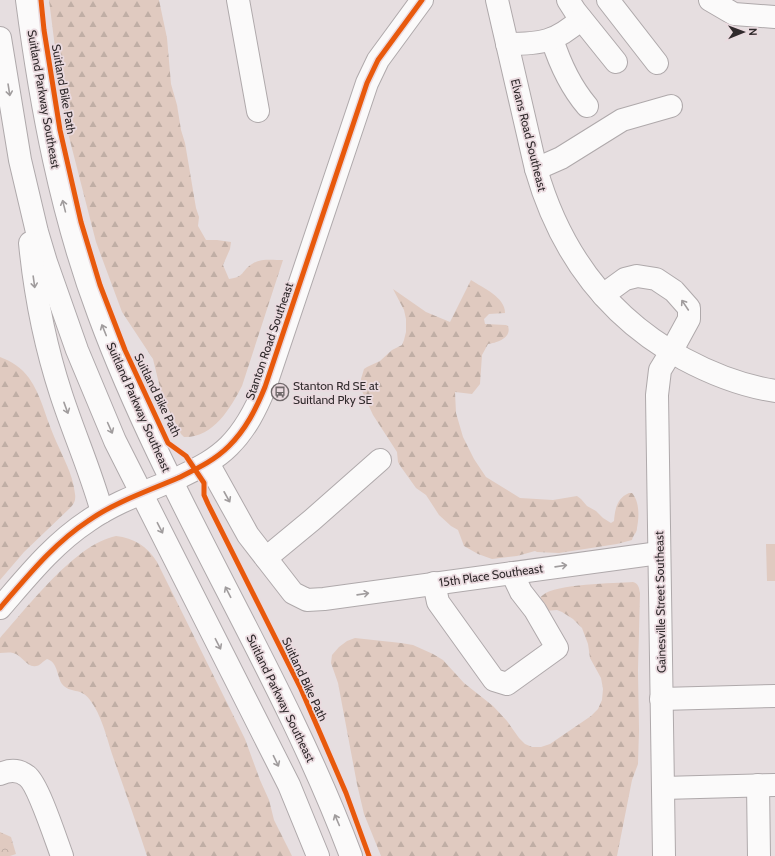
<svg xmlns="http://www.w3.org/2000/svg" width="775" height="856" font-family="Cabin,sans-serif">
<defs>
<pattern id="forest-firs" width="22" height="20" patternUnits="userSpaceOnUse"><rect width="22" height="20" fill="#e0cac0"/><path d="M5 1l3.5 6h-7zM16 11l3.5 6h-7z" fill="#c0aea5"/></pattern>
<pattern id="park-crowns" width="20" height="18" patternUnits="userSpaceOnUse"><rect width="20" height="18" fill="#e0cac0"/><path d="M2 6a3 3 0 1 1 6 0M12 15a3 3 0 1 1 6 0" fill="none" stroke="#c0aea5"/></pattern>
</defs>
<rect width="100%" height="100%" fill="#e6dee0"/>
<polygon fill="#e0cac0" points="766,544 775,544 775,581 767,581"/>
<g fill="url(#forest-firs)">
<path d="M49 0H159L167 38 171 84 177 105 181 130 185 143 196 208 199 217 198 226 206 240H217L231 242 230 249 223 265 229 279C245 277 241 271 252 264 260 258 273 260 283 260L242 386C230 409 213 438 184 437L181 434 162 396 153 359 122 312 96 242 67 129 58 71Z"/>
<path d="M471 280C483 288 505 297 505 313L489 314 484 319 485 324 506 325 508 326C512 338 497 343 488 344L482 355 480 384 472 394 455 392 456 413 463 437 474 459 486 477 520 498 553 500 577 496 581 499 587 506 596 511 603 518 611 523 614 521C615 509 617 498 629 493H632C640 502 639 518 637 528 637 533 633 535 632 540L617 544 559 553 537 552 535 551 517 556 492 559 478 554 464 546 458 530 451 526 439 515 426 495 416 488 401 467 398 462 397 452 373 415 362 391 361 379 364 369 367 367 380 361 392 350 402 345 404 340 406 332V319L404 310 393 289 426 312 450 322Z"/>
<path d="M0 357C11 361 22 368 29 378 41 395 45 415 53 434 61 454 73 473 75 494 76 500 74 504 70 508L24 552 0 580Z"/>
<path d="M116 536C134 538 147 546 157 562L245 739 260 780 269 800 274 820 292 856H147C136 822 124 788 112 754 107 738 101 714 90 700 81 687 70 694 62 684 57 677 58 662 47 659 43 661 40 666 36 666 27 668 22 655 13 653 9 652 4 653 0 653V638C27 608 75 544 116 536Z"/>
<path d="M633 582C639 584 639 588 640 593L638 670 639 730 638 764 632 780 617 856H381L364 814 357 784 338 683 331 663 332 655 339 647 347 641 355 638 401 643 413 645 433 654 443 660 464 683 493 706 507 721 519 738 525 744 532 747H541L550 744 591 716 598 709 602 700 603 689 601 678 590 658 588 644 582 628 573 619 562 612 557 610 545 611 539 600C540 598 541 596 543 595 555 584 615 583 633 582Z"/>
</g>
<polygon fill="url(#park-crowns)" points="0,832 11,837 16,854 10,856 0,856"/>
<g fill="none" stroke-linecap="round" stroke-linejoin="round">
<defs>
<g id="minor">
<polyline points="238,0 258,111"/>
<path d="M497 0 536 169C560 253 607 317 684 359 712 374 743 386 775 391"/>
<polyline points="568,0 575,11 616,62"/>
<polyline points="608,0 657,63"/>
<polyline points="710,0 734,14 775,17"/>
<path d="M552 39C560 64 570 86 587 106"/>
<path d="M507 44C541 44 556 42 581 19"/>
<polyline points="536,169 561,158 622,120 671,106"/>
<polyline points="603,295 625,279 637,276 656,279 674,291 689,308 689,319 671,352 660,370 657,395 664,856"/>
<polyline points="208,463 248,535 293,593 307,600 324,599 659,553"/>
<polyline points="266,558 312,520 380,460"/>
<polyline points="434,583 438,602 494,680 507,684 557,648 535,610 521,592 512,573"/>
<path d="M0 608C27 577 53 544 88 521 115 502 148 491 178 478 196 469 214 461 229 446 246 429 256 409 265 387L367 83 378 60 422 0"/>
<polyline points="661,699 775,696"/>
<path d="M0 774C9 770 18 769 27 776 38 784 56 840 62 856"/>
<polyline points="758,785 759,856"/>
<polyline points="663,788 775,785"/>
</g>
<g id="highway">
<path d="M27 0C41 107 61 214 99 315 168 502 281 669 351 856"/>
<polyline points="0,38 20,160 37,232 46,262 77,350 115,441 289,785 318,856"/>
<path d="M30 243C35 294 45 345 61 394 74 434 91 472 102 512"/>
</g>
</defs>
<use href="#minor" stroke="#afa9ab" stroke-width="24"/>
<use href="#highway" stroke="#afa9ab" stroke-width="24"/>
<use href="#minor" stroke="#fbfafa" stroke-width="22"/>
<use href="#highway" stroke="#fbfafa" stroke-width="22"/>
<defs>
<g id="cycleway">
<polyline points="41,0 44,30 60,130 81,222 100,285 125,350 168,443 186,456 204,483 204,495 208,504 301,689 346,793 369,856"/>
<path d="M0 608C27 577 53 544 88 521 115 502 148 491 178 478 196 469 214 461 229 446 246 429 256 409 265 387L367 83 378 60 422 0"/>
</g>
</defs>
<use href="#cycleway" stroke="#eadadf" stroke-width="8"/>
<use href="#cycleway" stroke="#e8590c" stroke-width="5"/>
</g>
<defs><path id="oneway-shaft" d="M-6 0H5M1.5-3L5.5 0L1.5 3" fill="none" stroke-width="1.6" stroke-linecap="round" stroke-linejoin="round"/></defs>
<g stroke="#a09c9d">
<use href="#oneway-shaft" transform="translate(9 90) rotate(81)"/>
<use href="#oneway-shaft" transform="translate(64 206) rotate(-104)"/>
<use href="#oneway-shaft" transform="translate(34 282) rotate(82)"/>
<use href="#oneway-shaft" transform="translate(685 305) rotate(-124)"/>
<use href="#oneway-shaft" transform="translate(104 330) rotate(-112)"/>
<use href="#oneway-shaft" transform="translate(66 408) rotate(70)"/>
<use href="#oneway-shaft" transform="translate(110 428) rotate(66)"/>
<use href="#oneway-shaft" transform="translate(227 497) rotate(61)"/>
<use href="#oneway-shaft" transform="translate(160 528) rotate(63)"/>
<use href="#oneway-shaft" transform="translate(561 566) rotate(-8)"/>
<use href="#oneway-shaft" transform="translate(228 592) rotate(-117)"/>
<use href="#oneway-shaft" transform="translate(363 594) rotate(-8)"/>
<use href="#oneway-shaft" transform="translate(218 644) rotate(63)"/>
<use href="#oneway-shaft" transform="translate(276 761) rotate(64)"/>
<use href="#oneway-shaft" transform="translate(337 820) rotate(-113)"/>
</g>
<defs>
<symbol id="bus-ring" viewBox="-11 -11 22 22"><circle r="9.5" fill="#eadadf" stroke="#70696b" stroke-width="1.5"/><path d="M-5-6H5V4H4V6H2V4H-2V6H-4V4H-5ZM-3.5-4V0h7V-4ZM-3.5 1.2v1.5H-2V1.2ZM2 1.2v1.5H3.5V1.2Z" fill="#70696b"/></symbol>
</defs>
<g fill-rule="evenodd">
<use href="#bus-ring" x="270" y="382" width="20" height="20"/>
</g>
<g text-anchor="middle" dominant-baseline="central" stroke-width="3.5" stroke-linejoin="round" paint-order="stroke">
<g font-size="12" fill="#302a2c" stroke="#eadadf">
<text transform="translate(64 89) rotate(80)">Suitland Bike Path</text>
<text transform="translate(44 99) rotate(80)">Suitland Parkway Southeast</text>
<text transform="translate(529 135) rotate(76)">Elvans Road Southeast</text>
<text transform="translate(269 341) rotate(-71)">Stanton Road Southeast</text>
<text transform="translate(158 395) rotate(64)">Suitland Bike Path</text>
<text transform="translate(139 407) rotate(66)">Suitland Parkway Southeast</text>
<text transform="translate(491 575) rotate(-8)">15th Place Southeast</text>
<text transform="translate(660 602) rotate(-91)">Gainesville Street Southeast</text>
<text transform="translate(305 679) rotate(65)">Suitland Bike Path</text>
<text transform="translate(281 698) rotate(64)">Suitland Parkway Southeast</text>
</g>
<g font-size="12" fill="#302a2c" stroke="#eadadf" text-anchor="start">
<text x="293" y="385">Stanton Rd SE at<tspan x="293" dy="14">Suitland Pky SE</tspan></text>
</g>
</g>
<g transform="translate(743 32) rotate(89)" stroke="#eadadf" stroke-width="3" paint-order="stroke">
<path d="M0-3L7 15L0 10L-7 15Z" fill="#302a2c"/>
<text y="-6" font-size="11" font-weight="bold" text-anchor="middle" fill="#302a2c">N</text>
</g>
</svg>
